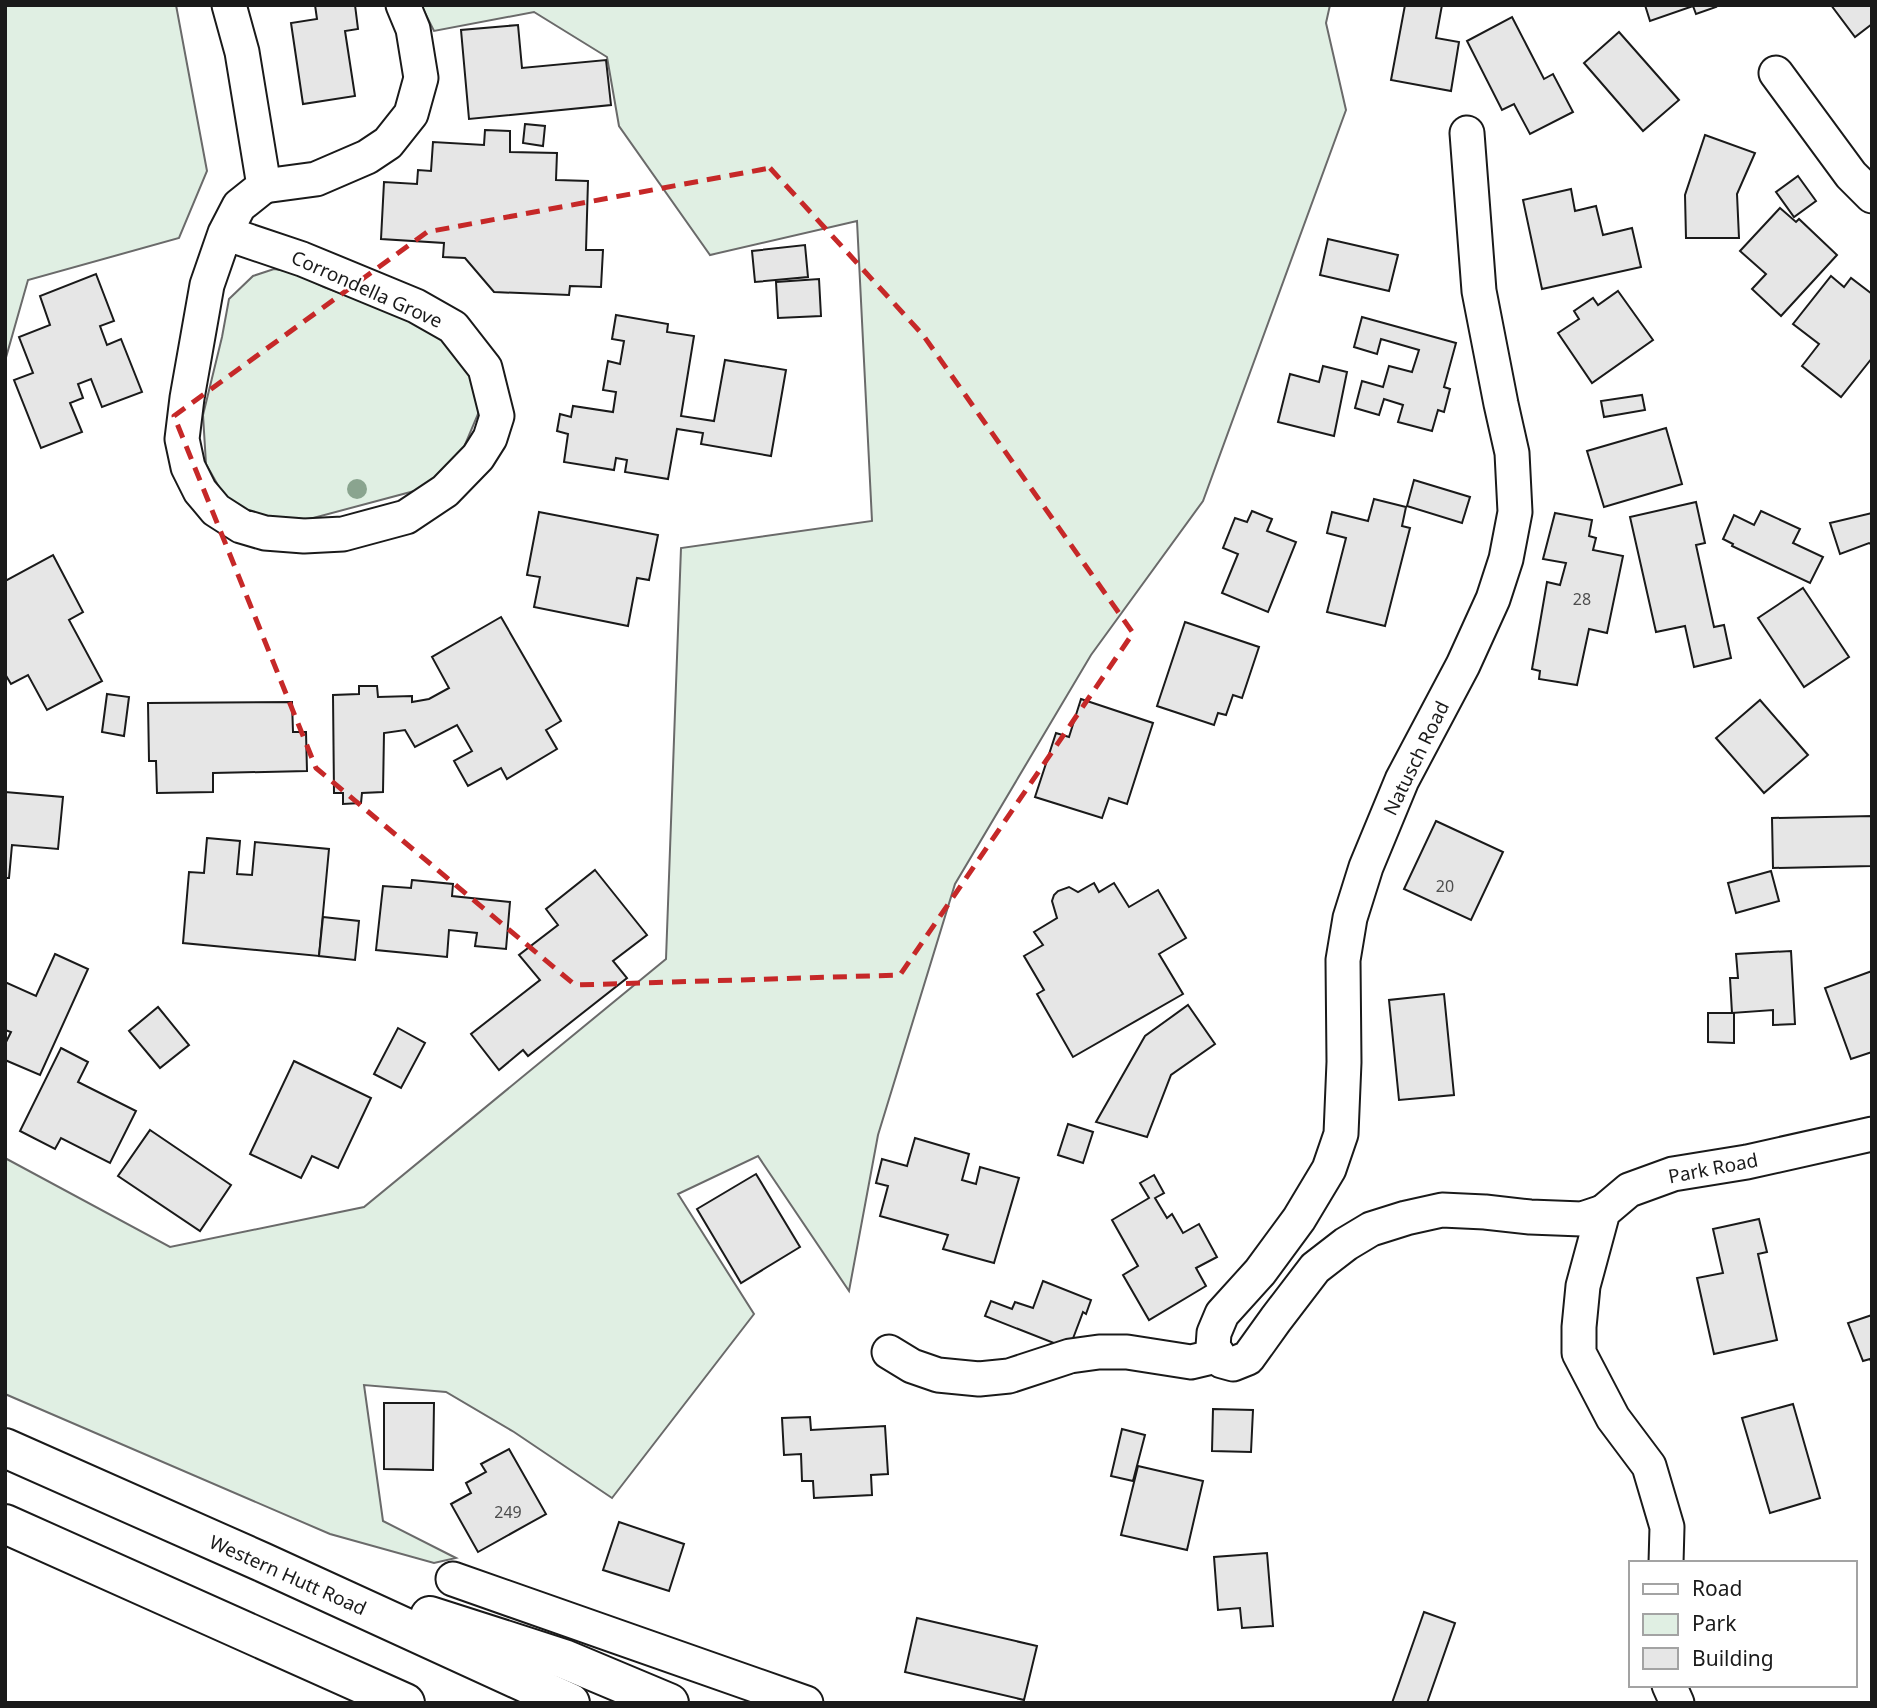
<svg xmlns="http://www.w3.org/2000/svg" width="1877" height="1708" font-family="'Noto Sans',sans-serif">
<rect width="100%" height="100%" fill="#fff"/>
<g fill="#e0efe3" stroke="#6a6a6a" stroke-width="2">
<polygon points="5,5 176,5 207,171 179,238 28,280 5,361"/>
<polygon points="421,5 1330,5 1326,23 1346,110 1203,501 1091,655 955,884 878,1135 849,1291 758,1156 678,1194 754,1314 612,1498 514,1432 446,1392 364,1385 383,1521 456,1558 434,1563 330,1534 5,1394 5,1158 170,1247 364,1207 666,959 681,548 872,521 857,221 710,255 619,126 607,57 534,12 434,31"/>
<polygon points="274,269 293,272 324,287 410,319 440,339 456,353 472,375 481,407 459,459 433,486 302,521 272,518 245,511 224,496 206,464 203,415 222,337 229,299 253,276"/>
</g>
<g fill="#e6e6e6" stroke="#1a1a1a" stroke-width="2">
<polygon points="315,5 355,5 358,29 345,31 355,96 303,104 291,23 317,19"/>
<polygon points="1405,5 1442,5 1436,38 1459,42 1451,91 1391,80"/>
<polygon points="1645,5 1715,5 1716,7 1696,14 1693,6 1650,21"/>
<polygon points="1831,5 1872,5 1872,24 1855,37"/>
<polygon points="1512,17 1544,79 1553,74 1573,112 1530,134 1514,104 1502,110 1467,41"/>
<polygon points="518,25 522,68 606,60 611,105 469,119 461,30"/>
<polygon points="1619,32 1679,100 1643,131 1584,63"/>
<polygon points="525,124 545,126 543,146 523,143"/>
<polygon points="485,130 510,131 510,152 557,153 556,180 588,181 586,250 603,250 601,287 570,286 569,295 494,292 465,258 443,257 444,243 381,239 384,182 417,184 418,170 431,171 433,142 484,145"/>
<polygon points="1705,135 1755,153 1737,194 1739,238 1686,238 1685,195"/>
<polygon points="1798,176 1816,201 1794,217 1776,192"/>
<polygon points="1571,189 1575,211 1596,206 1603,235 1632,228 1641,267 1542,289 1523,200"/>
<polygon points="1780,208 1796,222 1799,219 1837,255 1781,316 1752,289 1766,274 1740,251"/>
<polygon points="1328,239 1398,255 1389,291 1320,275"/>
<polygon points="805,245 808,277 755,282 752,251"/>
<polygon points="96,274 114,321 100,326 107,345 121,339 142,392 102,407 91,379 78,384 83,398 70,403 82,432 41,448 14,380 33,373 19,337 50,325 40,296"/>
<polygon points="1831,276 1844,287 1851,278 1872,294 1872,358 1841,397 1802,366 1819,344 1793,324"/>
<polygon points="819,279 821,316 778,318 776,282"/>
<polygon points="1618,291 1653,340 1592,383 1558,333 1579,319 1574,311 1593,298 1598,305"/>
<polygon points="616,315 668,324 667,332 694,336 681,416 714,421 725,360 786,370 771,456 701,444 703,433 677,429 668,479 625,472 627,460 616,458 614,470 564,462 568,434 557,431 560,414 571,417 573,406 613,412 616,392 603,390 608,361 620,364 624,341 612,339"/>
<polygon points="1362,317 1456,343 1444,387 1450,389 1444,412 1438,410 1432,431 1398,422 1403,405 1384,399 1379,415 1355,408 1362,381 1383,387 1389,366 1412,372 1419,350 1381,339 1377,354 1354,347"/>
<polygon points="1323,366 1347,372 1334,436 1278,422 1290,374 1319,382"/>
<polygon points="1642,395 1645,410 1604,417 1601,401"/>
<polygon points="1666,428 1682,484 1604,507 1587,451"/>
<polygon points="1414,480 1470,497 1462,523 1407,506"/>
<polygon points="1374,499 1406,507 1402,526 1410,528 1385,626 1327,612 1346,538 1327,533 1332,512 1368,521"/>
<polygon points="1696,502 1705,543 1696,545 1714,627 1724,625 1731,658 1694,667 1685,626 1656,632 1630,517"/>
<polygon points="1252,511 1272,519 1267,531 1296,542 1268,612 1222,593 1238,554 1223,548 1235,518 1247,522"/>
<polygon points="1761,511 1800,529 1793,543 1823,557 1810,583 1732,546 1733,544 1723,539 1734,515 1754,525"/>
<polygon points="539,512 658,535 649,580 637,578 628,626 534,607 540,577 527,575"/>
<polygon points="1555,513 1592,520 1589,536 1596,538 1593,550 1623,556 1607,633 1589,629 1577,685 1539,679 1540,671 1532,669 1547,582 1560,585 1566,563 1543,559"/>
<polygon points="1872,513 1872,545 1869,543 1840,554 1830,523"/>
<polygon points="53,555 83,612 69,620 102,681 47,710 28,675 11,684 5,674 5,581"/>
<polygon points="1803,588 1849,657 1804,687 1758,618"/>
<polygon points="501,617 561,721 546,730 557,749 507,779 501,768 468,786 454,761 472,751 457,725 415,747 405,730 384,733 383,792 362,793 361,803 343,804 343,793 334,793 333,695 359,694 359,686 377,686 378,697 412,696 412,702 429,699 449,688 432,657"/>
<polygon points="1185,622 1259,647 1242,698 1233,695 1226,715 1218,713 1214,725 1157,706"/>
<polygon points="107,694 129,697 124,736 102,732"/>
<polygon points="1081,699 1153,723 1127,804 1109,798 1102,818 1035,797 1056,733 1069,737"/>
<polygon points="1760,700 1808,755 1764,793 1716,738"/>
<polygon points="292,702 293,732 306,732 307,771 213,773 213,792 157,793 156,761 149,761 148,703"/>
<polygon points="5,792 63,797 58,849 12,845 9,878 5,878"/>
<polygon points="1872,816 1872,866 1773,868 1772,818"/>
<polygon points="1436,821 1503,852 1471,920 1404,889"/>
<polygon points="207,838 240,841 237,874 252,875 255,842 329,849 319,956 183,943 189,872 204,873"/>
<polygon points="595,870 647,935 613,961 627,978 528,1056 523,1050 499,1070 471,1034 540,980 519,955 558,925 546,909"/>
<polygon points="1771,871 1779,901 1736,913 1728,883"/>
<polygon points="412,880 453,884 452,896 510,902 506,949 475,946 477,933 449,930 447,957 376,950 383,886 411,888"/>
<polygon points="1094,883 1099,892 1114,883 1129,907 1158,890 1186,938 1159,954 1183,994 1073,1057 1037,994 1044,990 1024,956 1043,945 1034,932 1057,918 1052,901 1054,895 1058,891 1069,887 1078,892"/>
<polygon points="323,917 359,921 355,960 319,956"/>
<polygon points="1791,951 1795,1024 1773,1025 1773,1010 1732,1013 1730,978 1738,978 1736,954"/>
<polygon points="55,954 88,969 40,1075 5,1060 5,1044 11,1032 5,1030 5,982 36,996"/>
<polygon points="1872,971 1872,1052 1851,1059 1825,988"/>
<polygon points="1444,994 1454,1095 1399,1100 1389,1000"/>
<polygon points="1188,1005 1215,1044 1171,1075 1147,1137 1096,1122 1145,1036"/>
<polygon points="158,1007 189,1045 160,1068 129,1031"/>
<polygon points="1708,1013 1734,1013 1734,1043 1708,1042"/>
<polygon points="398,1028 425,1043 401,1088 374,1074"/>
<polygon points="61,1048 88,1062 78,1082 136,1111 110,1163 61,1138 55,1149 20,1131"/>
<polygon points="294,1061 371,1098 338,1168 312,1156 301,1178 250,1154"/>
<polygon points="1068,1124 1093,1132 1083,1163 1058,1155"/>
<polygon points="150,1130 231,1185 200,1231 118,1176"/>
<polygon points="915,1138 969,1154 962,1180 976,1184 980,1167 1019,1178 994,1263 943,1249 948,1235 880,1216 888,1186 876,1183 882,1159 907,1166"/>
<polygon points="756,1174 800,1247 741,1283 697,1209"/>
<polygon points="1154,1175 1164,1193 1155,1198 1167,1218 1172,1214 1183,1233 1199,1224 1217,1257 1196,1268 1206,1286 1149,1320 1123,1275 1138,1266 1112,1220 1149,1198 1140,1183"/>
<polygon points="1759,1219 1767,1252 1758,1254 1777,1340 1714,1354 1697,1278 1723,1273 1713,1229"/>
<polygon points="1043,1281 1091,1300 1086,1314 1083,1312 1069,1349 985,1316 991,1301 1012,1309 1015,1302 1033,1308"/>
<polygon points="1872,1315 1872,1364 1870,1359 1863,1361 1848,1323"/>
<polygon points="384,1403 434,1403 433,1470 384,1469"/>
<polygon points="1793,1404 1820,1498 1770,1513 1742,1418"/>
<polygon points="1213,1409 1253,1410 1251,1452 1212,1451"/>
<polygon points="810,1417 811,1430 885,1426 888,1474 871,1475 872,1495 814,1498 813,1481 802,1481 801,1454 784,1455 782,1418"/>
<polygon points="1122,1429 1145,1435 1133,1481 1111,1476"/>
<polygon points="509,1449 546,1514 478,1552 451,1504 471,1493 466,1483 486,1472 481,1464"/>
<polygon points="1138,1466 1203,1481 1187,1550 1121,1535"/>
<polygon points="619,1522 684,1544 669,1591 603,1570"/>
<polygon points="1267,1553 1273,1626 1242,1628 1240,1608 1218,1610 1214,1557"/>
<polygon points="1424,1612 1455,1623 1427,1703 1392,1703"/>
<polygon points="917,1618 1037,1646 1024,1700 905,1672"/>
</g>
<g fill="none" stroke-linecap="round" stroke-linejoin="round">
<defs>
<g id="street">
<polyline points="1776,73 1851,175 1872,196"/>
<polyline points="1467,133 1479,291 1501,404 1512,453 1515,512 1506,559 1493,599 1463,665 1402,780 1366,867 1350,918 1343,960 1344,1062 1341,1134 1329,1169 1299,1219 1260,1272 1222,1314 1214,1333 1213,1347 1222,1361 1233,1364 1248,1358 1276,1319 1315,1268 1346,1244 1371,1229 1406,1218 1442,1210 1485,1212 1530,1217 1582,1219 1603,1212"/>
<polyline points="264,186 316,179 367,157 388,143 411,114 421,78 413,29 403,5"/>
<polyline points="225,233 302,259 416,306 453,327 485,368 497,416 490,438 478,457 445,491 406,517 343,534 304,536 265,533 241,526 216,510 200,491 188,467 182,439 187,398 207,285 225,233 239,206 264,186 242,52 229,5"/>
<polyline points="889,1352 912,1366 938,1375 979,1379 1009,1376 1070,1356 1099,1352 1127,1352 1191,1362 1212,1357 1217,1353"/>
<polyline points="1666,1563 1667,1527 1649,1466 1613,1418 1579,1353 1579,1327 1583,1286 1603,1212 1629,1190 1673,1174 1747,1162 1872,1134"/>
<polyline points="453,1579 806,1703"/>
<polyline points="1669,1685 1677,1703"/>
</g>
<g id="highway">
<polyline points="5,1448 262,1562 570,1703"/>
<polyline points="5,1524 405,1703"/>
<polyline points="430,1616 564,1659 669,1703"/>
</g>
</defs>
<use href="#street" stroke="#1a1a1a" stroke-width="37"/>
<use href="#highway" stroke="#1a1a1a" stroke-width="42"/>
<use href="#street" stroke="#fff" stroke-width="33"/>
<use href="#highway" stroke="#fff" stroke-width="38"/>
</g>
<circle fill="#8aa48f" cx="357" cy="489" r="10"/>
<path fill="none" stroke="#c62828" stroke-width="5" stroke-dasharray="14 9" stroke-linejoin="round" d="M770 168 923 335 1133 633 900 975 575 985 316 768 174 416 427 232Z"/>
<g text-anchor="middle" dominant-baseline="central" stroke-width="5" stroke-linejoin="round" paint-order="stroke">
<g font-size="16" fill="#4d4d4d">
<text x="1582" y="599">28</text>
<text x="1445" y="886">20</text>
<text x="508" y="1512">249</text>
</g>
<g font-size="19" fill="#1a1a1a" stroke="#fff">
<text transform="translate(367 289) rotate(24)">Corrondella Grove</text>
<text transform="translate(1416 758) rotate(-64)">Natusch Road</text>
<text transform="translate(1713 1168) rotate(-11)">Park Road</text>
<text transform="translate(288 1575) rotate(24)">Western Hutt Road</text>
</g>
</g>
<rect width="1877" height="1708" fill="none" stroke="#1a1a1a" stroke-width="14"/>
<rect x="1629" y="1561" width="228" height="126" fill="#ffffff" stroke="#a3a3a3" stroke-width="2"/>
<rect x="1643" y="1584" width="35" height="10" fill="#ffffff" stroke="#a3a3a3" stroke-width="2"/>
<text x="1692" y="1596" font-size="21" fill="#1a1a1a">Road</text>
<rect x="1643" y="1614" width="35" height="21" fill="#e0efe3" stroke="#a3a3a3" stroke-width="2"/>
<text x="1692" y="1631" font-size="21" fill="#1a1a1a">Park</text>
<rect x="1643" y="1648" width="35" height="21" fill="#e6e6e6" stroke="#a3a3a3" stroke-width="2"/>
<text x="1692" y="1666" font-size="21" fill="#1a1a1a">Building</text>
</svg>
